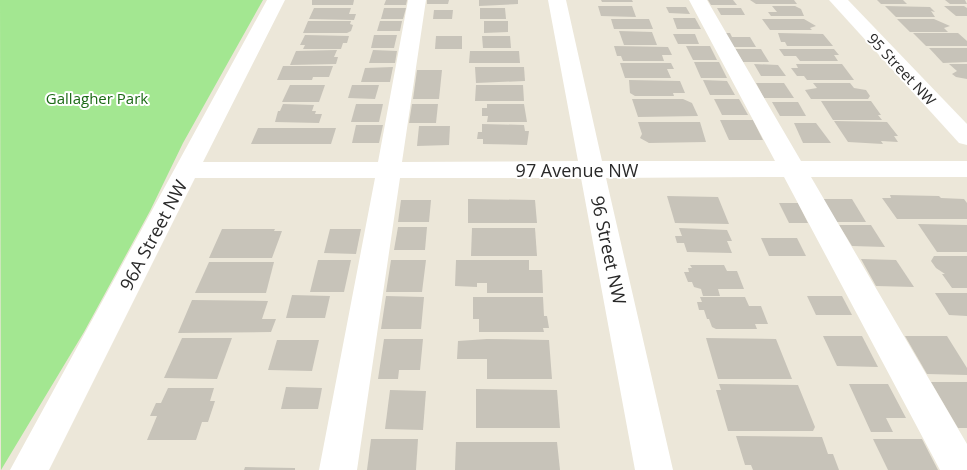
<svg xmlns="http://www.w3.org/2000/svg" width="967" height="470" font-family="'Open Sans',sans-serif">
<rect width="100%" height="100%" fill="#ece7d9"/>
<polygon fill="#a3e791" points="0,0 263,0 183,143 150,211 84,332 1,470"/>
<g fill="#c7c3b9">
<polygon points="312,0 354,0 353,5 312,5"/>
<polygon points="386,0 407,0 406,5 384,5"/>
<polygon points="427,0 449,0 448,4 427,4"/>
<polygon points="479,0 518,0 518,4 479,6"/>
<polygon points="601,0 632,0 633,2 602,2"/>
<polygon points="708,0 733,0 737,5 711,5"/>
<polygon points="750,0 794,0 797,4 756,4"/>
<polygon points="877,0 903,0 907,4 881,4"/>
<polygon points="945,0 965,0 967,4 950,4"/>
<polygon points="598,6 632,6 636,17 601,16"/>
<polygon points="772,6 795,6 801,9 804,16 771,16 768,12 777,12"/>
<polygon points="885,6 930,7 935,12 931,11 935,17 896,17"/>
<polygon points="944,6 964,6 967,8 967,16 956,16"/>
<polygon points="666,7 686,7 690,14 669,13"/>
<polygon points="314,8 351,8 349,14 356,14 354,20 309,19"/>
<polygon points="384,8 406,8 403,19 381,19"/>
<polygon points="480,8 505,8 506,19 480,19"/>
<polygon points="717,8 741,8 745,15 721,15"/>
<polygon points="434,10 453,10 452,19 433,19"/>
<polygon points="673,18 695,18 701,29 677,29"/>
<polygon points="611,19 649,19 653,29 614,29"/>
<polygon points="762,19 804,19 816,26 810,28 812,30 770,30"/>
<polygon points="897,19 934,19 950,26 944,28 948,32 910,32"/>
<polygon points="308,21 351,21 350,24 353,25 351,31 347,33 303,33"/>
<polygon points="380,21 402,21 400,31 377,31"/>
<polygon points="484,21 508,21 508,32 484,33"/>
<polygon points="619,31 652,32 657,45 624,45"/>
<polygon points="722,33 730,33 732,37 750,37 756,47 734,47"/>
<polygon points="778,33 823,34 833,46 787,46 785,42 781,42"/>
<polygon points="913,33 958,33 967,41 967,46 926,46"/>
<polygon points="673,34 695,34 699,44 678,44"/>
<polygon points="305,35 349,36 347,43 343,43 341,49 303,49 305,45 300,45"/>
<polygon points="374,35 397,35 394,48 371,48"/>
<polygon points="436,36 462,36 462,49 435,49"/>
<polygon points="482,36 510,36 511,48 483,48"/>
<polygon points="614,46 668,47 672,55 662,55 664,61 623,61 621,56 617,56"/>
<polygon points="686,46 710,46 717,60 693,60"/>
<polygon points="929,48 967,48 967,62 943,63"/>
<polygon points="735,49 761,49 769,62 743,62"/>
<polygon points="779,49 834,49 839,55 834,55 838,61 800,61 796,56 784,56"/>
<polygon points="337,50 334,57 338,57 336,64 290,65 296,51"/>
<polygon points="373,50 397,51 395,63 369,63"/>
<polygon points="470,51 519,51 520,63 469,63"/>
<polygon points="694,62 719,62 727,78 701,78"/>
<polygon points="620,63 671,63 674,69 667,69 671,78 625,78"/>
<polygon points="754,64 778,65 786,76 761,76"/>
<polygon points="796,64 842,64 854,80 807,80 804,76 797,76 791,68 798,68"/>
<polygon points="949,64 967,64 967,79 956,77 952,74 957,71"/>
<polygon points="283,66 333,66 329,77 313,77 312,80 277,80"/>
<polygon points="393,67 390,82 361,82 365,68"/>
<polygon points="475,67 524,67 525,81 476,83"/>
<polygon points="417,70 442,70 439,99 413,99"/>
<polygon points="629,80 680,81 685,93 673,93 674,96 635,96 630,93"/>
<polygon points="703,80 727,81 735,95 710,95"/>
<polygon points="756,83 784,83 794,98 764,98"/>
<polygon points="813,83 850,83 854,88 866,90 870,96 868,99 811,99 805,90 817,88"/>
<polygon points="290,85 325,85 319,102 282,102"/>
<polygon points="352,85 379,85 375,99 348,98"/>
<polygon points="476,85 523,85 524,101 475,101"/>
<polygon points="632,99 683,99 692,103 698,116 638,117"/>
<polygon points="714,99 739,99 748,115 722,115"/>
<polygon points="821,101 871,101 881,115 878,115 882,120 833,120"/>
<polygon points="772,102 798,102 806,116 780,116"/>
<polygon points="283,104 314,105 312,111 316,111 315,114 322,114 319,123 275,122 278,111 280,111"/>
<polygon points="356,104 383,104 379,122 351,122"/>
<polygon points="412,104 438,104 436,123 409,123"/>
<polygon points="487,104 524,104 527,122 487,122 488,116 482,116 482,108 487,108"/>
<polygon points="720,120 753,120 763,140 729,140"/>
<polygon points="834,121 887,122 898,136 894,136 898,142 881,141 883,144 848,142"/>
<polygon points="638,122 700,122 706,142 649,143 640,138 642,134"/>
<polygon points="794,123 816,123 831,143 803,143"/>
<polygon points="482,124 524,125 525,131 529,131 527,145 483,144 483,139 477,139 478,132 482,132"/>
<polygon points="356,125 383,125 379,143 352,143"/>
<polygon points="419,126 450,126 449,145 417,146"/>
<polygon points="258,128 336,128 331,144 251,144"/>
<polygon points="890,195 939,196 941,198 964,199 967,203 967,219 897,219 882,198 891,198"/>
<polygon points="667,196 718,197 729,224 675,223"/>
<polygon points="468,199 535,200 537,223 468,223"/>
<polygon points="821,199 852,199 866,222 834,222"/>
<polygon points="401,200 431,200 429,222 398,222"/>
<polygon points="779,203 798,203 808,223 789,223"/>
<polygon points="918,224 967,225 967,252 937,252"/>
<polygon points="839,225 871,225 885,247 852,246"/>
<polygon points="398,227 427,227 425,250 394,250"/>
<polygon points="472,228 535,228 537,256 471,256"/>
<polygon points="679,228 727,230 732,241 727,241 732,253 687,252 684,243 677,243 675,236 682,236"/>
<polygon points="222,229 275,229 274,231 282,231 272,258 209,258"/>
<polygon points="330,229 361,229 356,254 324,253"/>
<polygon points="761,238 797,238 806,256 769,256"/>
<polygon points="934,256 967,256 967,288 952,288 942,274 945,274 936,268 931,261"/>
<polygon points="861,259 896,260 914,287 876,286"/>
<polygon points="318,260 351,260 344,292 310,292"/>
<polygon points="391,260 426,260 422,292 386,292"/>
<polygon points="456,260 529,260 529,270 542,270 543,293 487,293 487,283 477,283 477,287 455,286"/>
<polygon points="209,262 274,262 266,293 195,293"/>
<polygon points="690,265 724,265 727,271 737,271 744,289 718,289 720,296 703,296 701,289 694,287 692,282 688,282 684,272 689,272 688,268 692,268"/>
<polygon points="935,293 967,293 967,316 949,315"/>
<polygon points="292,295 330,296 325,318 286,318"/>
<polygon points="386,296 424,297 421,329 381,329"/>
<polygon points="807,296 842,296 852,315 816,315"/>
<polygon points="473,297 543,297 544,316 547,316 549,328 543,328 544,332 479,332 479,319 473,319"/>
<polygon points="700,297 745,297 749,306 761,306 768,324 755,324 757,329 716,329 712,327 709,319 707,319 704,310 699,310 697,302 702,302"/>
<polygon points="192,300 268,301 262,319 276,319 271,332 178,333"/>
<polygon points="823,336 862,336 878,367 837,366"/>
<polygon points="905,336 947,336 967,368 967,375 927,374"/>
<polygon points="182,338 232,338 217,379 164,378"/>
<polygon points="706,338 776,339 792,379 718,379"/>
<polygon points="384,339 423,339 420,370 399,370 398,379 378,379"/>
<polygon points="487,339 549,340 552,379 487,379 487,359 457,359 458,341"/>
<polygon points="277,340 319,340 312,371 268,370"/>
<polygon points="931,382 967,382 967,428 958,428"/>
<polygon points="719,384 798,385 815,427 813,431 728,431 716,390 721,390"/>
<polygon points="849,384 888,384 906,418 886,418 893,432 871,432"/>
<polygon points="286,387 322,388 318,409 281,409"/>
<polygon points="168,388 214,388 210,401 215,401 208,422 202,422 196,440 147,440 157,416 150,416 156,403 161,403"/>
<polygon points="476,389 557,390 560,428 476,428"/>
<polygon points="390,390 426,391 423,430 385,429"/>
<polygon points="736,436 822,437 828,454 833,454 839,470 753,470 751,465 745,465"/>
<polygon points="371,439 418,439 416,470 367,470"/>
<polygon points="873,439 922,439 938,470 888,470"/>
<polygon points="456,442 557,442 560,470 455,470"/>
<polygon points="245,467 295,468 295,470 244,470"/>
</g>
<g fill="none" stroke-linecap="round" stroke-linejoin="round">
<g fill="#fff" fill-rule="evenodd">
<polygon points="267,0 285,0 203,162 378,162 408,0 426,0 402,162 578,161 548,0 566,0 602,161 775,161 689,0 707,0 801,161 967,161 967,177 811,177 967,444 967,470 940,470 784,177 606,178 673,470 635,470 581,178 400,178 357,470 319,470 375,178 195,178 49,470 10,470"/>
<polygon points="829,0 848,0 967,124 967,145 959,143"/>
</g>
</g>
<g text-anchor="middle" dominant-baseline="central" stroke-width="4" stroke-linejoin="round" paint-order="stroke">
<g font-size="15" fill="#292929" stroke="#fff">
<text transform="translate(902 69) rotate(47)">95 Street NW</text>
</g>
<g font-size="15" fill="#1b6a15" stroke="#fff">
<text x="97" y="98">Gallagher Park</text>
</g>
<g font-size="18" fill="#292929" stroke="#fff">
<text x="577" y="170">97 Avenue NW</text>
<text transform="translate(153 235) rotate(-62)">96A Street NW</text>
<text transform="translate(609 250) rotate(78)">96 Street NW</text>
</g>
</g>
</svg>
